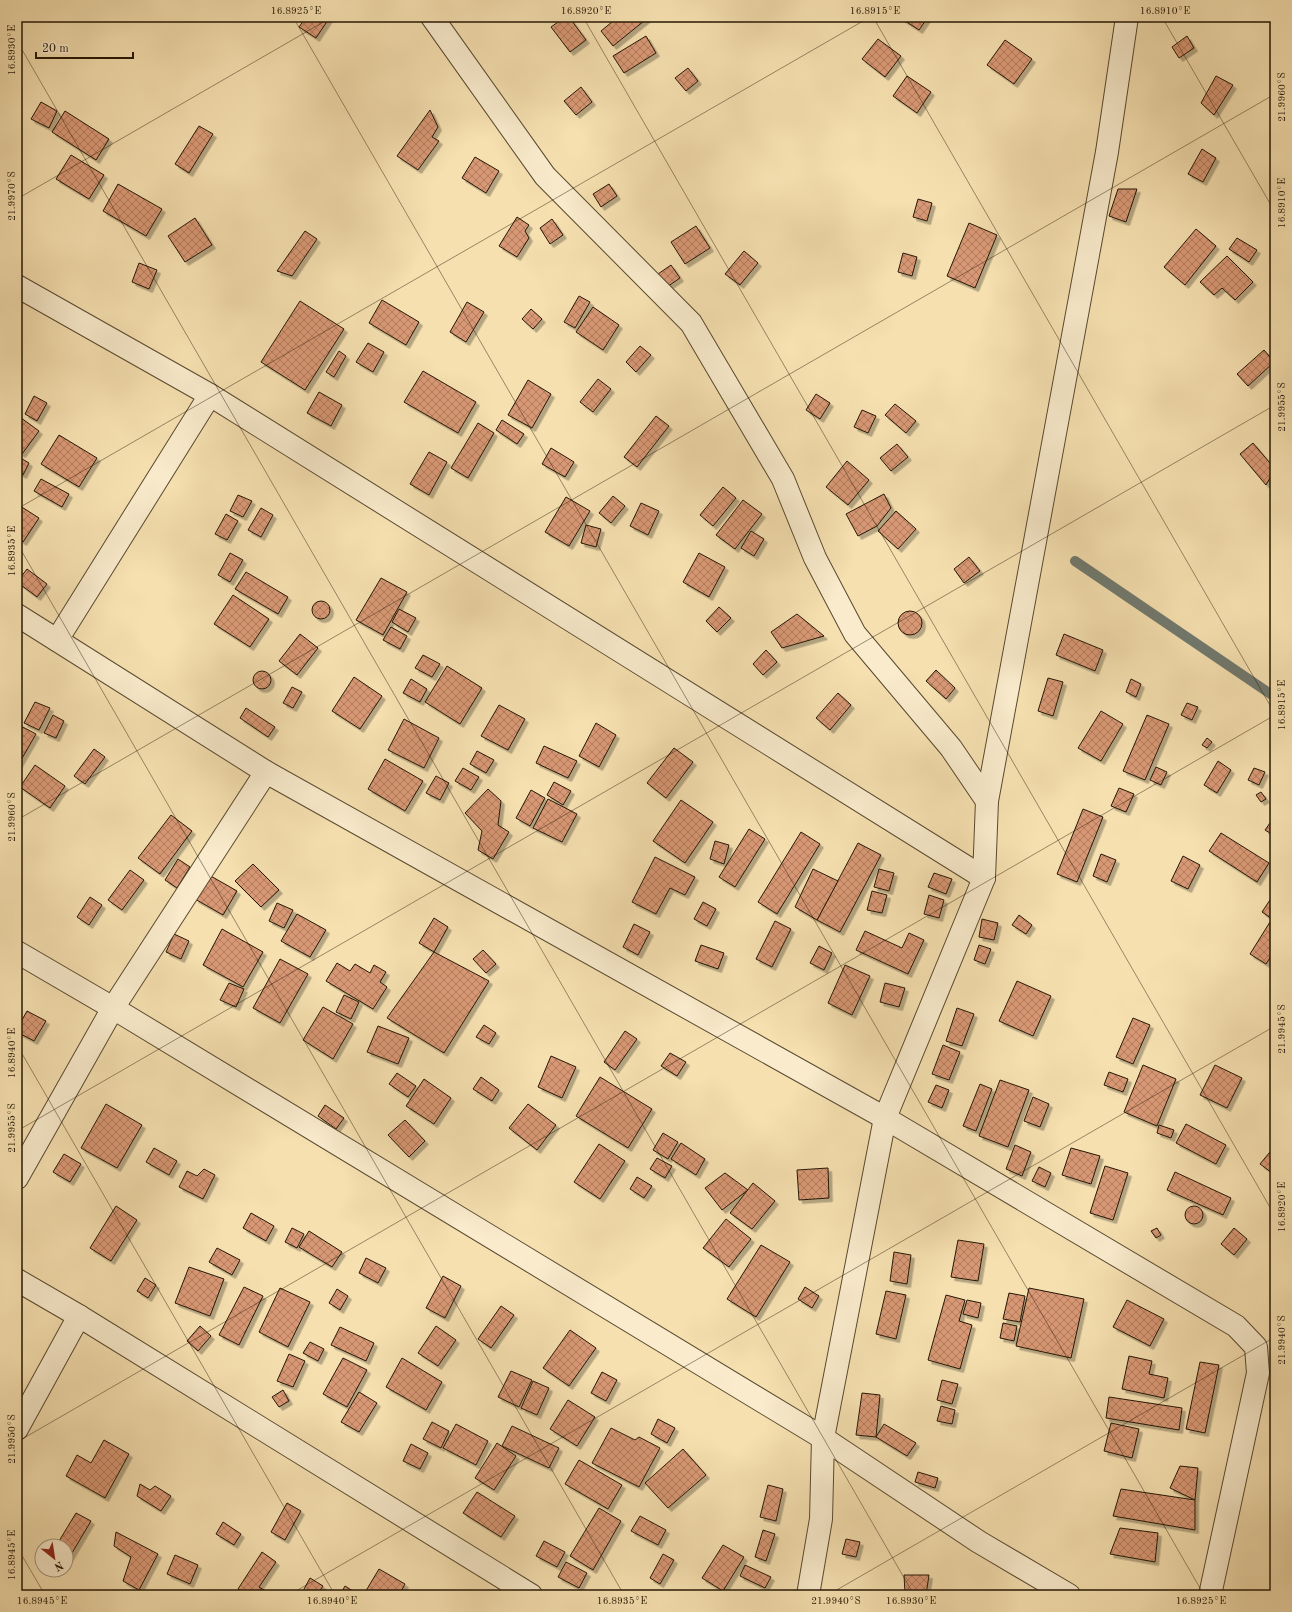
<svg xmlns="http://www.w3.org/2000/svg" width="1292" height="1612" font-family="'Old Standard TT',serif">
<defs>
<pattern id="building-cross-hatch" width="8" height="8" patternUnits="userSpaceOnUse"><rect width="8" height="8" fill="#d99874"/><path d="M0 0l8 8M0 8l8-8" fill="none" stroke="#b07b5d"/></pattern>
<filter id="shadow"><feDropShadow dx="3.5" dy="3.5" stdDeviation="0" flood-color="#0004"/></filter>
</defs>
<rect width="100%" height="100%" fill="#f6e0b0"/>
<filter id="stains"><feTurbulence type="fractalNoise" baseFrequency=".005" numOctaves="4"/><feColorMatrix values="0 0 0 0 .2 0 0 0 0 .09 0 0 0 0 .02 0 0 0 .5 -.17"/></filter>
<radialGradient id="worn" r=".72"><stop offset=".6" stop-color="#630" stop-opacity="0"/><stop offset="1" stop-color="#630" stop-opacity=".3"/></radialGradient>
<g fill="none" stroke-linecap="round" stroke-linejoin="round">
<polyline stroke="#70796f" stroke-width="10" points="1075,561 1275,697"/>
</g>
<g fill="url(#building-cross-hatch)" stroke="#241704" filter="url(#shadow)">
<polygon points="306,17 330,17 316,38 299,27"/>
<polygon points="565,17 569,17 586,40 570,52 551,27"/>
<polygon points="618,17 649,17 613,46 601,31"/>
<polygon points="899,17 928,17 919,30"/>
<polygon points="646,36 656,53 624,73 613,56"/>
<polygon points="1187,36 1194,48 1179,58 1172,47"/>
<polygon points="878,39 901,56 885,77 862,59"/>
<polygon points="1005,40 1032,59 1014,84 987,65"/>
<polygon points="688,68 698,81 686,91 675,78"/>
<polygon points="907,76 931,92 917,113 893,96"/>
<polygon points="1216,76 1233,85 1214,115 1201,103"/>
<polygon points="581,87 592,102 576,115 564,101"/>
<polygon points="41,102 57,111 49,128 31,119"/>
<polygon points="430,110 438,127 432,137 439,141 418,170 397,156"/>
<polygon points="65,111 109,139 96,160 52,132"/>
<polygon points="199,126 213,134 189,173 175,164"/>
<polygon points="1202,149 1216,158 1203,182 1188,174"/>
<polygon points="71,155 104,175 89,199 56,179"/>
<polygon points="475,157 499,171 486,193 462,178"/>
<polygon points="118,184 162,209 146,236 103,211"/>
<polygon points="609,184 617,196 601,207 593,194"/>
<polygon points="1118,189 1137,189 1126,222 1109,216"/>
<polygon points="918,199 932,203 927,221 913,217"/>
<polygon points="517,217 529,225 525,231 529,238 517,257 499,246"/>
<polygon points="195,218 212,245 185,262 168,236"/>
<polygon points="552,219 563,235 550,244 540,228"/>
<polygon points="969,223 997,235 975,288 947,276"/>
<polygon points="696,226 710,248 685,264 671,242"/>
<polygon points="1196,229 1216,246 1185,285 1164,267"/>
<polygon points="305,231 317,239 292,276 277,271"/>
<polygon points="1237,238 1257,250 1249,262 1229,249"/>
<polygon points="744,251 758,263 740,285 725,274"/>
<polygon points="903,253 917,257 912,276 898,272"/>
<polygon points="1227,256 1253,282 1235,300 1222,288 1214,295 1200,282"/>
<polygon points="139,263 157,270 149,289 132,282"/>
<polygon points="671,265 680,278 664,289 655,276"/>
<polygon points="579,296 590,302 575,328 564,322"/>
<polygon points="382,300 419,322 406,345 369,323"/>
<polygon points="300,301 344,329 305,390 261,362"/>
<polygon points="467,302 484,312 466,342 450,332"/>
<polygon points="593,307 619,325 603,350 576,332"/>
<polygon points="531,309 542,319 533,329 522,319"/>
<polygon points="368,343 384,352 373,372 356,362"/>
<polygon points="640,346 651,355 636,372 626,362"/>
<polygon points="1264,350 1274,362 1248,386 1237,374"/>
<polygon points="339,351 346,356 334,377 326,372"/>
<polygon points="423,371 476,402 458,433 404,402"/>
<polygon points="598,379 611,389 593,412 580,402"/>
<polygon points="528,380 551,394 532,428 508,415"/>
<polygon points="319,392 342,405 331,426 307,413"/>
<polygon points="816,394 830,403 820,419 806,410"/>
<polygon points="34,396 47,403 37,421 25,414"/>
<polygon points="895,404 916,421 906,433 885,415"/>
<polygon points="862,410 876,416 868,433 854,427"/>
<polygon points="17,415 39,431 22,454 17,451"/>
<polygon points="656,416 669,426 637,467 624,457"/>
<polygon points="502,420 524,434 517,444 496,430"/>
<polygon points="478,423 494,433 468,478 451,468"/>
<polygon points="59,435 97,458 79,487 41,464"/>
<polygon points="1253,443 1275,469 1266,485 1240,454"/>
<polygon points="897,444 908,457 891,471 880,458"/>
<polygon points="551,448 574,462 565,477 542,464"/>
<polygon points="429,452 447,462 429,495 410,484"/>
<polygon points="17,456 29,463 23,475 17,472"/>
<polygon points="847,461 869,480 848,505 826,487"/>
<polygon points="41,479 69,494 62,507 34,491"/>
<polygon points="723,487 736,498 713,526 700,515"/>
<polygon points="884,494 891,508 877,526 858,536 846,514"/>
<polygon points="238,495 252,501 243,517 230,511"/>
<polygon points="613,496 625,506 611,523 599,513"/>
<polygon points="566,497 590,511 569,546 545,532"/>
<polygon points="743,500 762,514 735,549 716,535"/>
<polygon points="641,503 659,511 648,535 630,526"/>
<polygon points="17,504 39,518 23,542 17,538"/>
<polygon points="261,508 273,515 261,537 248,530"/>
<polygon points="896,511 916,529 898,549 878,531"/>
<polygon points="226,514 238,521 227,540 215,534"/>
<polygon points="586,525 601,529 596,547 581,543"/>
<polygon points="751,531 764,539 754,556 741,548"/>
<polygon points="230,553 243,560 230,582 218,575"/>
<polygon points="699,553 725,567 709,597 683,582"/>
<polygon points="969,557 980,571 964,583 954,569"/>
<polygon points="27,569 47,584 37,597 17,582"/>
<polygon points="246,572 288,597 278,614 235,589"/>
<polygon points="381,578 407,592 383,635 356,620"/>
<polygon points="233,595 269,619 250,647 214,624"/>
<circle cx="321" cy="610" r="9"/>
<polygon points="719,607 731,618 717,632 706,621"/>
<polygon points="399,609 416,618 408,632 392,622"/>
<circle cx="910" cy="623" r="12"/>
<polygon points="797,614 824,636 782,648 771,632"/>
<polygon points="391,627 407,636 400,649 383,640"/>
<polygon points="300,634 318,648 297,675 279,661"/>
<polygon points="1064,634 1103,650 1095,671 1056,655"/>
<polygon points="766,650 777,662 763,675 753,664"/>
<polygon points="423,655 440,664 432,677 415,668"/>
<polygon points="447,666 482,688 460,724 425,702"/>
<polygon points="936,670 955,688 946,699 926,681"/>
<circle cx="262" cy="680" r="9"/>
<polygon points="354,677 382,696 360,729 332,711"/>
<polygon points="1048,678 1063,682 1053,716 1038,711"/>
<polygon points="411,679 427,689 420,702 403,693"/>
<polygon points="1131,679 1141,684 1136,697 1126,692"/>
<polygon points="292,687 302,692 293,708 283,703"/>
<polygon points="838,693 851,705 830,730 816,718"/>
<polygon points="35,702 50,708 39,730 24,723"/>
<polygon points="1187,703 1198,707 1192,720 1181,715"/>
<polygon points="499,705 525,719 508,750 481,736"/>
<polygon points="246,708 275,727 268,737 240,718"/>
<polygon points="1101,711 1123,724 1101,761 1078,748"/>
<polygon points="53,715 64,721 56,738 44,733"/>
<polygon points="1147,715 1169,724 1145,780 1123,771"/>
<polygon points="404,719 439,738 424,768 388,750"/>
<polygon points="596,723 616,735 599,767 579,756"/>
<polygon points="19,725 36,734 17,767 17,728"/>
<polygon points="1207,738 1212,742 1207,748 1202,745"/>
<polygon points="544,746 577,761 568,778 536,763"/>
<polygon points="674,748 693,762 666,798 647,783"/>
<polygon points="94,749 105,757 85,784 74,776"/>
<polygon points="477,751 494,760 486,773 470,764"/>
<polygon points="385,759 423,781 405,811 368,789"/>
<polygon points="1218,761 1231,770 1217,793 1204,785"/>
<polygon points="35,765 65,786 50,808 20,787"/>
<polygon points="1156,767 1167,772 1161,785 1150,780"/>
<polygon points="463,768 479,777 471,790 455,781"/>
<polygon points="1254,768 1265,772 1259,785 1248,780"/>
<polygon points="436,776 449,783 440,800 426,793"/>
<polygon points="554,782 571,791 563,805 547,795"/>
<polygon points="1119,788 1134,794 1126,812 1111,806"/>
<polygon points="488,789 501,801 498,825 509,832 493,859 478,850 482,831 465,813"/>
<polygon points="531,790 545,798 530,826 516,818"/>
<polygon points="1261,792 1266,799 1261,802 1256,795"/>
<polygon points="548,799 577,814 562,842 533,828"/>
<polygon points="681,800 713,822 685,863 653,841"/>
<polygon points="1083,809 1103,817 1077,882 1057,874"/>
<polygon points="171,815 192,831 160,874 138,858"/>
<polygon points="1275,816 1275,836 1265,830"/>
<polygon points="749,829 765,839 735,887 719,877"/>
<polygon points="801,832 820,844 777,914 758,902"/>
<polygon points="1221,833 1269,863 1257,882 1209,851"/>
<polygon points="715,841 729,845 724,864 710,859"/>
<polygon points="858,843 881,855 840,932 817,920"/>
<polygon points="1101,854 1116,860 1107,882 1093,876"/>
<polygon points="1183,856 1200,865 1188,889 1171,881"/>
<polygon points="655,857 695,877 685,895 670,888 656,914 632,902"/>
<polygon points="178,859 190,867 177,888 165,880"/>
<polygon points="253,864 279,890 261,907 235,881"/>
<polygon points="813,869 838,881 817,920 795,907"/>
<polygon points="879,869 894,873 889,891 874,887"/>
<polygon points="130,870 144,880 122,910 108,900"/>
<polygon points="934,873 952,879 946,894 928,887"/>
<polygon points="209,875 237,891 223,915 195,899"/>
<polygon points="872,891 887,895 882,913 867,910"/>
<polygon points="1274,894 1275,895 1275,921 1262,912"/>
<polygon points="929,895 944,900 939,918 924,914"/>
<polygon points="90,897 102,905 89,925 77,917"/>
<polygon points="703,902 716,909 707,926 694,919"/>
<polygon points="277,903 293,910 284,928 269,921"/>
<polygon points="297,914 326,930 310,957 281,941"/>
<polygon points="1019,915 1032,925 1026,934 1012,925"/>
<polygon points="434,918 448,927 434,952 419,943"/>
<polygon points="982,919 998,923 994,940 979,937"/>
<polygon points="775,921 791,929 772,967 756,959"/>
<polygon points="1270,922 1275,925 1275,950 1266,964 1250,954"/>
<polygon points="634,924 650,932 638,955 623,947"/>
<polygon points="222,929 263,952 243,987 203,965"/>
<polygon points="865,931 902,948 909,933 924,940 908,974 856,950"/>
<polygon points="174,934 189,941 181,959 166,952"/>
<polygon points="701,945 724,953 718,969 695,961"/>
<polygon points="979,945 991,949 985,964 974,960"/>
<polygon points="819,946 832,953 824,970 810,963"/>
<polygon points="483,950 496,964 486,973 473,959"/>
<polygon points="434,952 489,981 444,1053 387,1018"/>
<polygon points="280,959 308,974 280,1023 253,1008"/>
<polygon points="337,963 350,971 355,964 370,973 374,965 386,972 380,982 387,987 373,1009 326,981"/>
<polygon points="845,965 870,976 852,1015 828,1003"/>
<polygon points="1017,981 1051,996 1033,1036 999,1021"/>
<polygon points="229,983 244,989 236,1007 220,1000"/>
<polygon points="885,983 905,988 899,1007 880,1002"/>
<polygon points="344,995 359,1002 351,1019 336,1012"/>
<polygon points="323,1007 353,1024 333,1059 303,1040"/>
<polygon points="957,1008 974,1014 962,1046 946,1041"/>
<polygon points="27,1011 46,1021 34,1041 17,1032 17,1029"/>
<polygon points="1133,1018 1150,1025 1133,1064 1116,1057"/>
<polygon points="484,1025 496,1033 489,1044 476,1037"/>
<polygon points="378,1026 409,1038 398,1064 367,1052"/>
<polygon points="625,1031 637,1039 615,1070 604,1062"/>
<polygon points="943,1045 960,1052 949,1080 932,1074"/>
<polygon points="670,1053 686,1062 677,1076 661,1066"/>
<polygon points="551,1056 576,1067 562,1098 538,1087"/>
<polygon points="1143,1065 1176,1079 1157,1126 1124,1112"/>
<polygon points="1215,1065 1242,1078 1227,1108 1200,1095"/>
<polygon points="1109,1072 1128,1079 1123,1092 1104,1085"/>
<polygon points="397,1073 416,1086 408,1097 389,1084"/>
<polygon points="481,1077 499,1090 492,1101 473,1089"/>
<polygon points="600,1077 652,1109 628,1148 576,1116"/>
<polygon points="424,1079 451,1098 434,1124 406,1106"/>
<polygon points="1000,1080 1029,1090 1008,1147 979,1136"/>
<polygon points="980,1084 992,1089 976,1131 963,1126"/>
<polygon points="936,1085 949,1090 942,1108 928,1102"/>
<polygon points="1033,1097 1049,1104 1040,1127 1024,1121"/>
<polygon points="106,1104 142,1125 117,1168 81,1148"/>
<polygon points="528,1104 556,1125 537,1150 509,1128"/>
<polygon points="325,1105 344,1118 336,1129 318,1116"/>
<polygon points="405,1120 425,1141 409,1157 388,1135"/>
<polygon points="1186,1124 1226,1145 1216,1164 1176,1143"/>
<polygon points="1159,1125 1174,1130 1171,1138 1157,1133"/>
<polygon points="663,1133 678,1142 668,1159 653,1150"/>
<polygon points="681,1143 705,1159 696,1175 671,1159"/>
<polygon points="599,1144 625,1161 600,1199 574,1182"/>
<polygon points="1015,1145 1031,1152 1022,1176 1006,1169"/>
<polygon points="1274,1147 1275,1148 1275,1175 1260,1164"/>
<polygon points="154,1148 177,1161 169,1175 146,1162"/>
<polygon points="1071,1148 1100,1156 1091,1184 1062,1175"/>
<polygon points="64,1154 81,1164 70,1182 53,1172"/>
<polygon points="657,1158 672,1166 665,1178 650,1169"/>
<polygon points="1105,1166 1128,1173 1113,1220 1090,1213"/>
<polygon points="1039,1167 1051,1173 1045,1187 1032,1181"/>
<polygon points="828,1168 829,1198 799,1200 797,1170"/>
<polygon points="204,1169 215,1175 203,1199 179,1187 187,1171 197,1176"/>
<polygon points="1175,1172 1231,1198 1223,1215 1167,1190"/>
<polygon points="725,1173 748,1190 722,1210 705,1188"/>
<polygon points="637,1177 652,1186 644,1198 630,1189"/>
<polygon points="753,1183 775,1201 752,1229 730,1213"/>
<polygon points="116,1206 137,1220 111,1261 90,1248"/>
<circle cx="1194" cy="1215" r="9"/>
<polygon points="251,1213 274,1226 266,1241 243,1228"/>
<polygon points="726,1219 751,1239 729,1267 703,1248"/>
<polygon points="292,1228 304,1234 297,1248 285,1242"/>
<polygon points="1157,1228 1161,1235 1156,1238 1151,1231"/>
<polygon points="1234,1228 1247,1239 1234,1255 1221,1244"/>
<polygon points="309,1231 342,1252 332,1267 299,1247"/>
<polygon points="958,1240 984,1244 978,1281 951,1277"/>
<polygon points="761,1245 790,1262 756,1317 727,1299"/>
<polygon points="217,1248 240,1260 232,1275 209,1262"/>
<polygon points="894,1252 911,1255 907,1284 890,1281"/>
<polygon points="366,1258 386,1268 378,1283 359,1273"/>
<polygon points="189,1267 224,1279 210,1316 175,1303"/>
<polygon points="443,1276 461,1286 445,1318 426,1308"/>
<polygon points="145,1278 156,1285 148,1298 137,1291"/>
<polygon points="244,1287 263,1296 239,1345 219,1335"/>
<polygon points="805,1287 819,1296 812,1308 798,1299"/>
<polygon points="280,1288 310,1302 288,1347 259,1332"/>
<polygon points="1029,1288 1084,1299 1071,1358 1016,1346"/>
<polygon points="337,1289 348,1296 340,1310 329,1303"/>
<polygon points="886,1291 906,1295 896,1339 876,1334"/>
<polygon points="1009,1293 1025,1296 1020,1322 1003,1319"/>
<polygon points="946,1295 965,1300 959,1321 972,1325 960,1369 928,1360"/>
<polygon points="967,1300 981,1303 978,1318 963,1314"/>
<polygon points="1127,1300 1164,1319 1150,1346 1113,1327"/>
<polygon points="501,1306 514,1315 491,1348 478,1339"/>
<polygon points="1003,1323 1017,1326 1014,1341 1000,1338"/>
<polygon points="200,1326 211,1336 198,1351 187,1341"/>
<polygon points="436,1326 456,1340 438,1366 418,1353"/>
<polygon points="340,1327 374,1343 366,1361 331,1345"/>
<polygon points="570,1330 596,1348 569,1386 543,1368"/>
<polygon points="310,1342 324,1349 318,1361 303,1353"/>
<polygon points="289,1354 305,1361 293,1387 277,1381"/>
<polygon points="1129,1356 1152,1361 1149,1374 1168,1378 1164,1398 1122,1389"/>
<polygon points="343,1358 367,1370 347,1407 323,1394"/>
<polygon points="402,1358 442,1382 426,1410 386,1387"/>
<polygon points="1200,1362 1219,1365 1205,1433 1186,1429"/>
<polygon points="511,1371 532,1380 519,1407 498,1397"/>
<polygon points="602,1372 617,1380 606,1401 591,1393"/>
<polygon points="942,1380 958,1384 952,1404 937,1400"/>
<polygon points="533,1381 549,1388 537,1415 521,1408"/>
<polygon points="283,1390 289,1401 279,1407 272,1397"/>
<polygon points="359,1392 377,1403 359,1432 341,1422"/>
<polygon points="862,1393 880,1395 876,1437 856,1435"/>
<polygon points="1109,1397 1182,1408 1179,1430 1106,1418"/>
<polygon points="568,1400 595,1417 577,1446 550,1429"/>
<polygon points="941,1406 955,1410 952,1424 937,1421"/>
<polygon points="658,1419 675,1428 667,1443 651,1434"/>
<polygon points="432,1422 449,1431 441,1448 423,1439"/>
<polygon points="1111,1423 1139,1429 1132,1458 1104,1451"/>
<polygon points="456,1424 488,1441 476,1465 443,1448"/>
<polygon points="884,1424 916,1443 907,1456 876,1437"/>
<polygon points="512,1426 559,1448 549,1468 502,1446"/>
<polygon points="611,1428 635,1440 639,1437 660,1448 639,1487 592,1463"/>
<polygon points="104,1440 129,1454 105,1498 66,1476 77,1455 91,1463"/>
<polygon points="497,1443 516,1456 494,1490 475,1478"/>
<polygon points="411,1444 428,1453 420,1469 403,1461"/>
<polygon points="683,1449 706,1475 668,1508 645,1483"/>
<polygon points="579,1460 622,1485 608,1509 565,1484"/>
<polygon points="1180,1466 1198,1468 1195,1500 1170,1488"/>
<polygon points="918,1472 938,1478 935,1488 915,1482"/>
<polygon points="140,1484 150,1490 155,1486 171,1496 161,1511 137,1496"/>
<polygon points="768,1485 783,1489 776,1521 760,1517"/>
<polygon points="1121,1489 1195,1500 1195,1530 1113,1516"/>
<polygon points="477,1492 515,1516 501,1537 463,1513"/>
<polygon points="287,1503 301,1511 285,1540 271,1532"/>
<polygon points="599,1508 621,1521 593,1570 570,1556"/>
<polygon points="76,1513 91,1521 69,1558 66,1557 66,1546 56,1546"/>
<polygon points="640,1516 666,1530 658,1545 631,1531"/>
<polygon points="223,1522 241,1534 234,1545 216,1534"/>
<polygon points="1120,1528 1158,1533 1155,1562 1110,1554"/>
<polygon points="763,1530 775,1534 766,1561 755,1557"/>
<polygon points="116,1532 158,1554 139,1590 123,1581 131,1557 114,1546"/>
<polygon points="846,1539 860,1542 856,1557 842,1554"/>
<polygon points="544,1541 565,1552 557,1567 536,1556"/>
<polygon points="723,1545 744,1557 723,1591 702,1578"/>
<polygon points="262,1552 276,1562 259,1587 272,1595 247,1595 238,1589"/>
<polygon points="663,1554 674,1560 660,1584 650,1578"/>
<polygon points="175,1555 198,1565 190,1584 167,1574"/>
<polygon points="566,1562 587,1573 579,1588 558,1577"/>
<polygon points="745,1565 771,1577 765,1588 740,1576"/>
<polygon points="379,1569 405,1584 399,1595 364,1594"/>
<polygon points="904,1575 929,1575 926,1595 911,1595 905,1593"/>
<polygon points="310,1578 323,1586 317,1595 310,1595 303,1591"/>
<polygon points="345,1586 359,1595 340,1595"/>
</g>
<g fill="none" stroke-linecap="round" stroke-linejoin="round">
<defs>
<g id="minor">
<polyline points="432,17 545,176 691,323 783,479 815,558 855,634 951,748 987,801 984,878 885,1118 823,1438 821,1519 808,1595"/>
<polyline points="17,286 210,395 984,878"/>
<polyline points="17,615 266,772 885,1118 1236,1326 1256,1347 1258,1373 1210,1595"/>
<polyline points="57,640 210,395"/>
<polyline points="987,801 1107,152 1127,17"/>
<polyline points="17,952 113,1008 823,1438 979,1542 1069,1595"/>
<polyline points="17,1178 113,1008 266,772"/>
<polyline points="17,1280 79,1316 531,1595"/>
<polyline points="17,1429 79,1316"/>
</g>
</defs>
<use href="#minor" stroke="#58492f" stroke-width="24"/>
<use href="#minor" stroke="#f9ebcc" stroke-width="22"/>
</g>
<path fill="none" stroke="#241704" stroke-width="1" stroke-opacity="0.45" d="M293 17 1204 1595M583 17 1275 1216M873 17 1275 714M1162 17 1275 212M17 41 914 1595M17 199 332 17M17 509 870 17M17 543 624 1595M17 820 1275 94M17 1045 335 1595M17 1131 1275 405M17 1442 1275 715M17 1547 45 1595M289 1595 1275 1026M828 1595 1275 1337"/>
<rect width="1292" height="1612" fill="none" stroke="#f6e0b0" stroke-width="44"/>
<g transform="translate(54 1558) rotate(150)"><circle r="19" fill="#f9ebcc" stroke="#a4967c"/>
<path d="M0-3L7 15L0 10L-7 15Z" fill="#8f2418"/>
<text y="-6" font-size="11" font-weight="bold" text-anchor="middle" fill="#241704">N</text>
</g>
<path d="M36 52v6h97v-6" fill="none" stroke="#241704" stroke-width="2"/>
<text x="42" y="52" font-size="12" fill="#241704" stroke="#f9ebcc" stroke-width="3" paint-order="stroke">20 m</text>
<rect x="22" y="22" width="1248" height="1568" fill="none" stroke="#241704" stroke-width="1.5"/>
<g font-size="10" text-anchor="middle" fill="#241704">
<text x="296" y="14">16.8925°E</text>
<text x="586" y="14">16.8920°E</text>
<text x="875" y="14">16.8915°E</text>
<text x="1165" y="14">16.8910°E</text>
<text transform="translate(11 50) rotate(-90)" y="4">16.8930°E</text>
<text transform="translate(1281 97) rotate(-90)" y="4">21.9960°S</text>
<text transform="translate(11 196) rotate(-90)" y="4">21.9970°S</text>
<text transform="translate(1281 203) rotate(-90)" y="4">16.8910°E</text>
<text transform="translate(1281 407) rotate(-90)" y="4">21.9955°S</text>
<text transform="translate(11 551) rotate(-90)" y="4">16.8935°E</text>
<text transform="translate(1281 705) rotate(-90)" y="4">16.8915°E</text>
<text transform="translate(11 817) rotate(-90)" y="4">21.9960°S</text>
<text transform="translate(1281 1029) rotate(-90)" y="4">21.9945°S</text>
<text transform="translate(11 1053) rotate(-90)" y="4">16.8940°E</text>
<text transform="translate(11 1128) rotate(-90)" y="4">21.9955°S</text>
<text transform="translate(1281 1207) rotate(-90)" y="4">16.8920°E</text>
<text transform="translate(1281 1340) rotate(-90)" y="4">21.9940°S</text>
<text transform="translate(11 1439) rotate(-90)" y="4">21.9950°S</text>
<text transform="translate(11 1555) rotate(-90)" y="4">16.8945°E</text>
<text x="42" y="1604">16.8945°E</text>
<text x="332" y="1604">16.8940°E</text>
<text x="622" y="1604">16.8935°E</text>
<text x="836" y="1604">21.9940°S</text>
<text x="911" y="1604">16.8930°E</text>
<text x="1201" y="1604">16.8925°E</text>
</g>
<rect width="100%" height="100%" filter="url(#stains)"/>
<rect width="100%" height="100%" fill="url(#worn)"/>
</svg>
